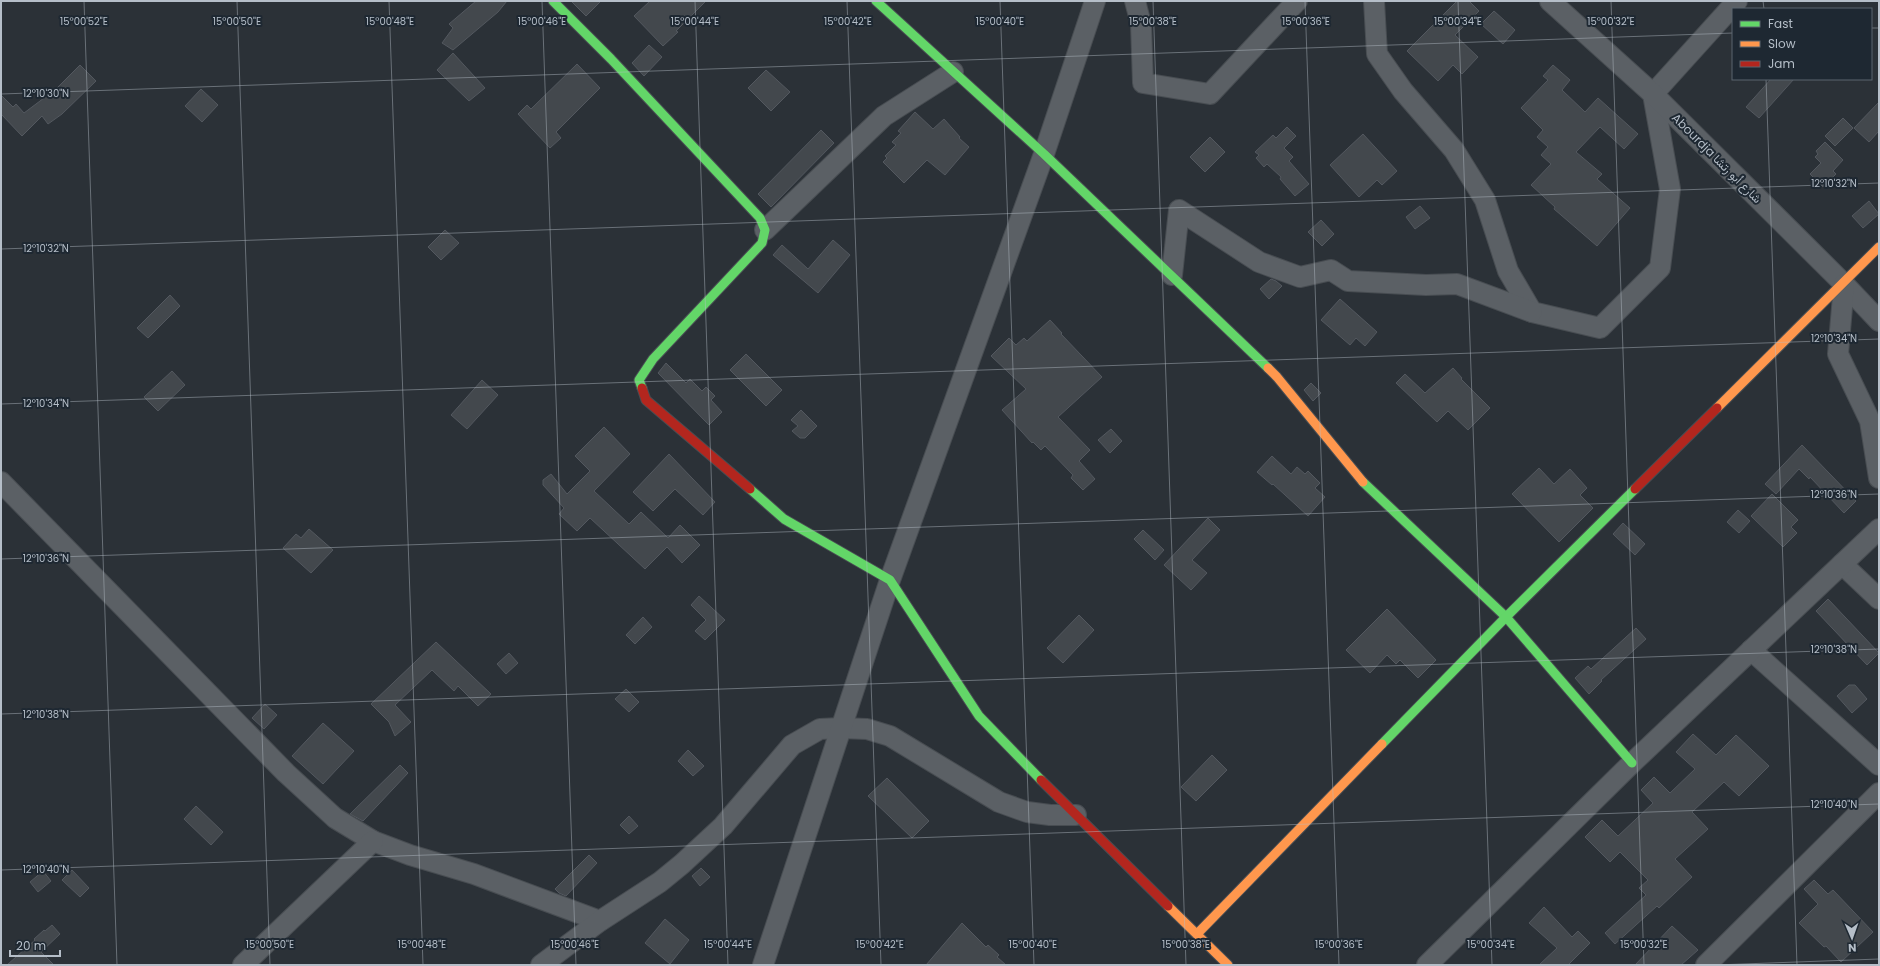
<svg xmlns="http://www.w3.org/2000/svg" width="1880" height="966" font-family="Poppins,Vazirmatn,sans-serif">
<rect width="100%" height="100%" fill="#2b3137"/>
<g fill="#43484d" stroke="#53585f">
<polygon points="476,1 507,1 498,12 453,50 442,43 453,28 449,24"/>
<polygon points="571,1 601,1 586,16"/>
<polygon points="650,1 706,1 676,31 678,32 663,46 634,16"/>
<polygon points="1457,1 1469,1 1479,11 1455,35 1478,57 1462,74 1453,65 1438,81 1407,51"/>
<polygon points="1494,11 1515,30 1503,44 1481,24"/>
<polygon points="649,45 662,57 644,76 632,63"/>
<polygon points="453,53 485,88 469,101 437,70"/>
<polygon points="577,64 600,88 556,132 561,138 550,148 518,114 527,105 531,109"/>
<polygon points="80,65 96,81 62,114 48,124 42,116 22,136 1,114 1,95 13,107 16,104 24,113 56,89"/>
<polygon points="1553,65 1570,80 1562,90 1585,112 1598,98 1638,134 1624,149 1600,127 1576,152 1602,174 1597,179 1630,208 1597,246 1554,209 1555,207 1531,185 1551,164 1541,155 1548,147 1537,137 1543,130 1521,108 1548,80 1543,76"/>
<polygon points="766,70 790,92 771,111 748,88"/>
<polygon points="1771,79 1794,79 1759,118 1746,107"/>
<polygon points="201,89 218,105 202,122 185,106"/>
<polygon points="1879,102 1879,131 1869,142 1854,128"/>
<polygon points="915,112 933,129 944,119 960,137 959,138 969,147 945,175 927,160 904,183 883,162 887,158 885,156 896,145 892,142 901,133 898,131"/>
<polygon points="1843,118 1853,128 1835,146 1825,136"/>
<polygon points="1287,127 1296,136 1284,148 1293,157 1289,161 1309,184 1295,196 1280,179 1281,177 1267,164 1264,167 1256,158 1259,155 1255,152 1273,135 1276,138"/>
<polygon points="821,130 834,143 771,207 758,194"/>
<polygon points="1363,134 1397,171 1382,185 1377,180 1359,197 1330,165"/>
<polygon points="1210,137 1225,152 1205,172 1190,157"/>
<polygon points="1825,142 1843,160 1833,171 1836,174 1823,187 1810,174 1821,163 1815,157 1818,154 1816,151"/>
<polygon points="1869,201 1879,214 1863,228 1852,216"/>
<polygon points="1420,206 1430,218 1415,229 1406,217"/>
<polygon points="1321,220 1334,234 1322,246 1308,232"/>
<polygon points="445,230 459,243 441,260 428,247"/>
<polygon points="833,240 850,255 818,293 773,255 782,245 808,269"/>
<polygon points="1271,279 1276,281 1282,286 1269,299 1260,289"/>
<polygon points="170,295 180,306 148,338 137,328"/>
<polygon points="1340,299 1377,332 1365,346 1356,338 1350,345 1321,320"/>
<polygon points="1050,320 1062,333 1061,334 1102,377 1058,417 1090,450 1079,461 1095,479 1083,490 1071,478 1073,475 1045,446 1041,450 1033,442 1032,443 1002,410 1026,389 991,356 1009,338 1016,345 1024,338 1027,341"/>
<polygon points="746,354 782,390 766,406 730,370"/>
<polygon points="666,363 686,383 690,379 702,391 706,387 715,396 711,400 722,412 709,425 658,373"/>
<polygon points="1453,368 1462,378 1461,379 1490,408 1468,430 1448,411 1437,422 1396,383 1405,374 1425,393"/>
<polygon points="172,371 185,385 158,411 144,397"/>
<polygon points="482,380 498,395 467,429 451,415"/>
<polygon points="1311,383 1321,393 1313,401 1304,390"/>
<polygon points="801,410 817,426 805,438 800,438 792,431 798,426 791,420"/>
<polygon points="604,427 630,454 594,491 629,524 641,512 668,538 680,525 700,545 682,563 667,547 645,569 590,518 577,531 559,514 564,508 543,485 543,480 551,474 567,494 590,471 575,456"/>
<polygon points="1111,429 1122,441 1110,453 1098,440"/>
<polygon points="1802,445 1856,501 1844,513 1810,477 1809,479 1799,469 1776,494 1765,484"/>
<polygon points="669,454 715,502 703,515 675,489 653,511 633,492"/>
<polygon points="1272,456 1291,474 1297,467 1305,474 1308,471 1320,483 1315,488 1325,497 1308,516 1273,484 1272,485 1257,472"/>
<polygon points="1539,468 1554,484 1570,469 1587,488 1580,495 1593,508 1559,542 1512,494"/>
<polygon points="1772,494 1798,520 1791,527 1797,533 1783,547 1751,516"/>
<polygon points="1738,510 1750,521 1739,533 1727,522"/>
<polygon points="1208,518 1220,530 1192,560 1207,573 1191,590 1164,565"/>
<polygon points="1623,523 1645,544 1635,555 1613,534"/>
<polygon points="309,529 333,550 311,573 283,548 296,534 301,538"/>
<polygon points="1143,530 1164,550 1155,560 1134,539"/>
<polygon points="699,596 725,620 705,640 695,631 706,620 691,605"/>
<polygon points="1828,599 1879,653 1867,665 1816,611"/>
<polygon points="1387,609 1436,660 1418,678 1400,660 1396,664 1387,655 1370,673 1346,650"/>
<polygon points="1079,615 1094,630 1063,663 1047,648"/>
<polygon points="643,617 652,627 635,644 626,635"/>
<polygon points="1636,628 1646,639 1601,680 1602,681 1589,694 1575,678 1588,666 1591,669"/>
<polygon points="436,642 491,694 478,706 458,686 454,691 432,670 395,705 411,722 395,736 389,722 371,704"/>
<polygon points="509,653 518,663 506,674 497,664"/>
<polygon points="1849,685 1855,685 1867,699 1852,713 1837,696"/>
<polygon points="626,689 639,702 629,712 615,699"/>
<polygon points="265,704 277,715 264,729 252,718"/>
<polygon points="323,723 354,751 323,784 292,756"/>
<polygon points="1693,734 1716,755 1736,735 1769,766 1739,796 1724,782 1692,812 1708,829 1675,859 1692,877 1659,908 1657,906 1615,944 1605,933 1646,895 1639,888 1648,880 1620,852 1610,862 1585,837 1602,820 1618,836 1653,803 1641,790 1654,777 1670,793 1695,769 1676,752"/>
<polygon points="688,750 704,766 693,776 678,761"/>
<polygon points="1212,755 1227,770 1196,801 1181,787"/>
<polygon points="400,765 408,773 363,821 350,814"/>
<polygon points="887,778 929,821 912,838 868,796"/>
<polygon points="196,806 223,832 211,845 184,819"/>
<polygon points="629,816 638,826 629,834 620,825"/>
<polygon points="589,855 597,863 566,896 559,893 555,889"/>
<polygon points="701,868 710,877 700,886 692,876"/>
<polygon points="72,870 89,888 80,897 62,880"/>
<polygon points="43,871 51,881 38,892 30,882"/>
<polygon points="1814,880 1828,894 1833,890 1873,932 1841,962 1826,946 1824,947 1799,923 1818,904 1804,889"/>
<polygon points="1544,907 1572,937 1578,931 1590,943 1568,965 1539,965 1557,948 1529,923"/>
<polygon points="665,919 689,940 670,964 645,943"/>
<polygon points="962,923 986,947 988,945 999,955 997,957 1006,965 926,965"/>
<polygon points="52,925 60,934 41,952 54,965 7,965 35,940 34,939 44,930 45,931"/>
<polygon points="1672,926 1698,950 1681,965 1635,965"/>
</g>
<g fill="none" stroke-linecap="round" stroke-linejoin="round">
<defs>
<g id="street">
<polyline points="1135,1 1141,24 1143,83 1210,94 1297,1"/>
<polyline points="1374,1 1377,54 1403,91 1454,150 1485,200 1508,271 1532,312 1600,328 1660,268 1670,189 1653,94 1737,1"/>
<polyline points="1550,1 1653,94 1844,284 1879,321"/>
<polyline points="765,230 884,116 953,72"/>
<polyline points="1172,275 1179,210 1259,262 1300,277 1331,270 1348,281 1426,285 1457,284 1532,312"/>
<polyline points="1844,284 1838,354 1870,421 1879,478"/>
<polyline points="1,482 286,773 335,818 373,841 410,855 474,874 600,921"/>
<polyline points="1842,564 1879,599"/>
<polyline points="1751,650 1879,765"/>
<polyline points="243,965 373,841"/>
<polyline points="541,965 600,921 660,882 682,864 723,826 792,745 820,729 841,728 867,729 890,736 999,802 1027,812 1050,815 1076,815"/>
<polyline points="763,965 890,580 1044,154 1095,1"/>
<polyline points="1427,965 1632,763 1879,529"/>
<polyline points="1706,965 1879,793"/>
</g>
<g id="fast">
<polyline points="553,1 611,59 760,218 765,230 762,243 653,359 639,380 642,388"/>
<polyline points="876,1 1044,154 1268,368"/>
<polyline points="1363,482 1506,617 1632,763"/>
<polyline points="750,489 784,519 890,580 979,716 1041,780"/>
<polyline points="1382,744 1506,617 1635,489"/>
</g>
<g id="slow">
<polyline points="1268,368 1277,377 1363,482"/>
<polyline points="1717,408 1879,247"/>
<polyline points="1168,906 1228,965"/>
<polyline points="1197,934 1382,744"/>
</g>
<g id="jam">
<polyline points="642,388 646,400 750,489"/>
<polyline points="1635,489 1717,408"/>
<polyline points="1041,780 1168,906"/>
</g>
</defs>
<use href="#street" stroke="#484d52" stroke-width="22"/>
<use href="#fast" stroke="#484d52" stroke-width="11"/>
<use href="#slow" stroke="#484d52" stroke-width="11"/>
<use href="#jam" stroke="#484d52" stroke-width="11"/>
<use href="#street" stroke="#5b6065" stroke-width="20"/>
<use href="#fast" stroke="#63d668" stroke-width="9"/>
<use href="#slow" stroke="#ff974d" stroke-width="9"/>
<use href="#jam" stroke="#b3261e" stroke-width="9"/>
</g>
<path fill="none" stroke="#b5bec8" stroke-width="1" stroke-opacity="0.45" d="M84 1 117 965M237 1 270 965M389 1 423 965M542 1 576 965M695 1 728 965M847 1 881 965M1000 1 1034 965M1153 1 1186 965M1305 1 1339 965M1458 1 1492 965M1611 1 1644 965M1763 1 1764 9M1871 28H1879M1766 79 1797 965M1 94 1733 33M1 249 1879 183M1 404 1879 339M1 559 1879 494M1 714 1879 649M1 870 1879 804M1715 965 1879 959"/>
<g text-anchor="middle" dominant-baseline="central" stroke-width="4" stroke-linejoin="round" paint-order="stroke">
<g font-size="12" fill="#b5bec8" stroke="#1e2832">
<text transform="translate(1717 158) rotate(45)">Abourdja شارع أبو رتشا</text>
</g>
</g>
<g font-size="10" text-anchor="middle" fill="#b5bec8" stroke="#1e2832" stroke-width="4" stroke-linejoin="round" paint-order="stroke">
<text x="84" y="25">15°00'52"E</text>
<text x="237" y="25">15°00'50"E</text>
<text x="390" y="25">15°00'48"E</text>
<text x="542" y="25">15°00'46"E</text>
<text x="695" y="25">15°00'44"E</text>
<text x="848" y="25">15°00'42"E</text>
<text x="1000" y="25">15°00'40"E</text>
<text x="1153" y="25">15°00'38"E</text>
<text x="1306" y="25">15°00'36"E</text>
<text x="1458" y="25">15°00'34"E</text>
<text x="1611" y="25">15°00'32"E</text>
<text x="46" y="97">12°10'30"N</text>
<text x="1834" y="187">12°10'32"N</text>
<text x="46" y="252">12°10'32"N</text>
<text x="1834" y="342">12°10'34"N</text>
<text x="46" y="407">12°10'34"N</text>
<text x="1834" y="498">12°10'36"N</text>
<text x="46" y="562">12°10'36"N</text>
<text x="1834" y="653">12°10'38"N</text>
<text x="46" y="718">12°10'38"N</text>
<text x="1834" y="808">12°10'40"N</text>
<text x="46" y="873">12°10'40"N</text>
<text x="270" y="948">15°00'50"E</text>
<text x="422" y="948">15°00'48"E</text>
<text x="575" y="948">15°00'46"E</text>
<text x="728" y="948">15°00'44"E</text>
<text x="880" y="948">15°00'42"E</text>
<text x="1033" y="948">15°00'40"E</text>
<text x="1186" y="948">15°00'38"E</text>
<text x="1339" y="948">15°00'36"E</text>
<text x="1491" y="948">15°00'34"E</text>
<text x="1644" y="948">15°00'32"E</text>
</g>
<rect width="1880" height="966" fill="none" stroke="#b5bec8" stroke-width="4"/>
<rect x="1732" y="8" width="140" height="72" fill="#1e2832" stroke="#5a646e"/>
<rect x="1740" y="21" width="20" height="6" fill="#63d668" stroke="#5a646e"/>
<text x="1768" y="28" font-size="12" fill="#b5bec8">Fast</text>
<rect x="1740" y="41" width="20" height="6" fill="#ff974d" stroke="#5a646e"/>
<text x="1768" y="48" font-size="12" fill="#b5bec8">Slow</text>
<rect x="1740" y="61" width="20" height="6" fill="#b3261e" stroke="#5a646e"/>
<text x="1768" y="68" font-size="12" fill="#b5bec8">Jam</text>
<g transform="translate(1852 938) rotate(178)" stroke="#1e2832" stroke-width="3" paint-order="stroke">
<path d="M0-3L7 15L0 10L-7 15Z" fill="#b5bec8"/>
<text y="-6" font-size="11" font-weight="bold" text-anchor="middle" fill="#b5bec8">N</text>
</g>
<path d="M10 950v6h50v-6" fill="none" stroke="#b5bec8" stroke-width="2"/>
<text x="16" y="950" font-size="12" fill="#b5bec8" stroke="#1e2832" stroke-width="3" paint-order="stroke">20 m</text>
</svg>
